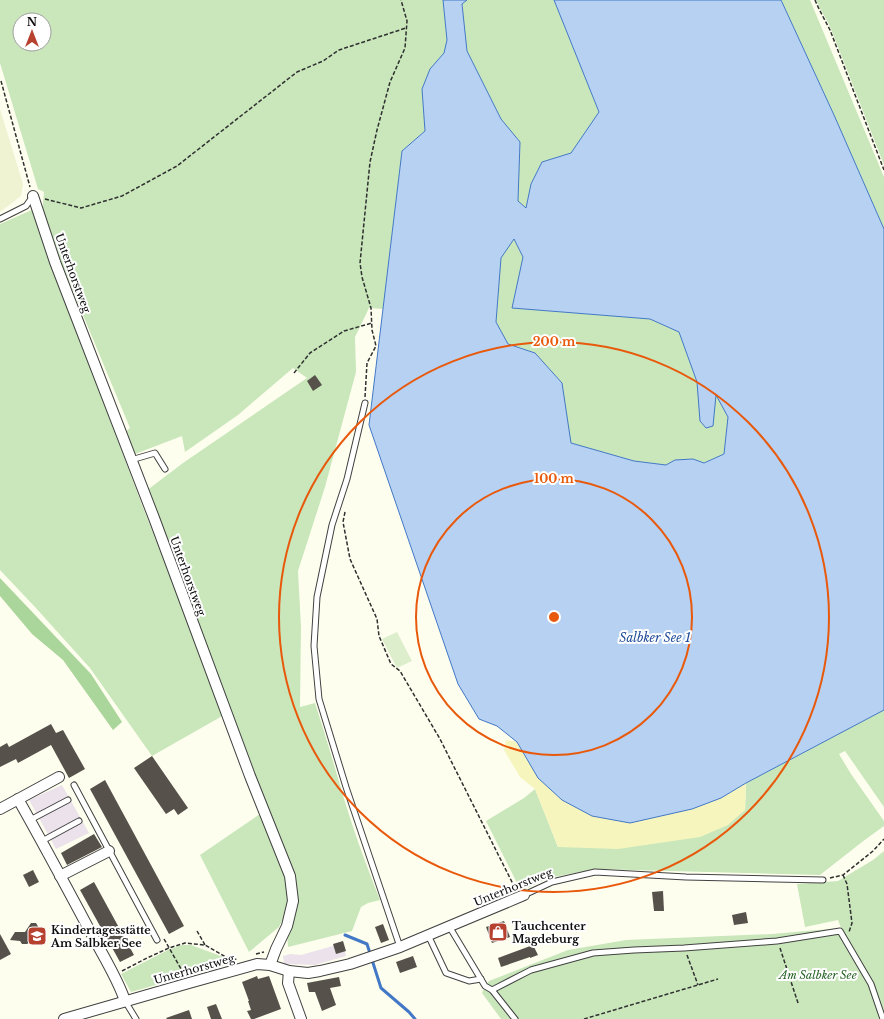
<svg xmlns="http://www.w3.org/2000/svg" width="884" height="1019" font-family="'Libre Baskerville',serif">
<rect width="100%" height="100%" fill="#fefeef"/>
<g fill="#ece2eb">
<polygon points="62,785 89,833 56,849 29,800"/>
<polygon points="343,943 346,956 315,965 284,964 283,956 290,954 301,955"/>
</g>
<polygon fill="#eff3d1" points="0,109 23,184 21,196 0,212"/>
<g fill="#c9e7bb" fill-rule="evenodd">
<path d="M0 0H443L447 40 444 53 430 69 422 89 425 131 402 151 383 309 369 308 355 337 356 372 325 487 298 571 301 627 300 707 315 703C324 730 332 758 340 785 351 824 365 862 380 900L368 903 361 907 352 931 288 947 287 934 294 917 298 900 294 877 146 491 183 463 307 378 293 368 238 415 185 452 182 436 135 454 124 433 130 428 58 255 53 248 42 215 44 192 38 189 0 63ZM20 20H44V44H20Z"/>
<polygon points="467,0 554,0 599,112 571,153 542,162 531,184 526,208 518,201 520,142 501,119 467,51 462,4"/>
<polygon points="781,0 810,0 884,177 884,229 834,115"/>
<path d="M816 0H884V165L831 29C827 19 820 10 816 0Z"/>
<polygon points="34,209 52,266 139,497 224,715 152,756 90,668 35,607 0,570 0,224"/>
<polygon points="514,239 523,257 512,308 650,319 679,332 697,382 701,421 716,394 728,417 724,454 703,463 693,459 675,460 666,465 634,461 570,443 562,383 535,353 508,344 496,322 501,258"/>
<polygon points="884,710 884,807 845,751 839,754 851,774 884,821 884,826 862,842 820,875 595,869 549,878 521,891 486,821 524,798 535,789 558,847 745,810 746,783"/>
<polygon points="260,814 285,876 289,906 279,927 249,952 200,855"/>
<polygon points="884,851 884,1019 501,1019 482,993 485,986 489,981 568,950 626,940 772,934 841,928 838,920 805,927 797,884 838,881 873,860"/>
<polygon points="182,945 191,945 237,962 131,992 121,974 168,950"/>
</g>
<polygon fill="#abd69b" points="0,578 91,674 122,722 113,730 63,660 32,634 0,596"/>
<polygon fill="#f7f5be" points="506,740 517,742 538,778 562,800 721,798 746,783 745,810 728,825 700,837 618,849 558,847 535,789 520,777 504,750"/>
<polygon fill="#dceecc" points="397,632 412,661 397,668 382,639"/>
<path fill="#b7d1f2" stroke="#4278c5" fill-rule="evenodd" d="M443 0H467L462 4 467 51 501 119 520 142 518 201 526 208 531 184 542 162 571 153 599 112 554 0H781L834 115 884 229V710L746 783 721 798 692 809 630 823 592 816 562 800 538 778 517 742 497 726 479 719 458 684 369 425 402 151 425 131 422 89 430 69 444 53 447 40ZM514 239 523 257 512 308 650 319 679 332 697 382 700 421 706 428 713 426 716 395 728 417 724 454 704 463 693 459 675 460 666 465 634 461 571 443 562 383 535 353 508 344 496 322 501 258Z"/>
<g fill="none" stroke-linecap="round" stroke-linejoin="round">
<polyline stroke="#4278c5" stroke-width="3" points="345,935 367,944 381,988 409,1012 415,1019"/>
</g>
<g fill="#56514b">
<polygon points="315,375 322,385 313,391 307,381"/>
<polygon points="51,724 56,733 63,730 85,769 69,778 51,745 18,763 16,759 0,767 0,747 7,743 9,747"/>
<polygon points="152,756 188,808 178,815 174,809 166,814 134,768"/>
<polygon points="105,780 184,926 169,934 90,789"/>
<polygon points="94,834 102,847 67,865 61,853"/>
<polygon points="33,870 39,882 29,887 23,875"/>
<polygon points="94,882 134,955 120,962 80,890"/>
<polygon points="663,891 664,911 654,911 652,892"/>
<polygon points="746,912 748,923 734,925 732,915"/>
<polygon points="504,921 510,937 492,943 486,927"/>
<polygon points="31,923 36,923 39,928 36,932 37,935 35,939 27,944 22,944 20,941 10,940 15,932 25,932"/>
<polygon points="383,924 389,940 381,943 375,927"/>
<polygon points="0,934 11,954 0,960"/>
<polygon points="343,941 346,951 336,954 333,944"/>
<polygon points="533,945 538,955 530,958 530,957 501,967 498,958"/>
<polygon points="413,956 417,967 400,973 396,962"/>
<polygon points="257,976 258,979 269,976 281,1009 254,1019 251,1019 247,1011 251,1010 248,1001 249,1001 242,982"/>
<polygon points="339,977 341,986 330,988 336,1005 322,1011 315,992 309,992 307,983"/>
<polygon points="216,1004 222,1019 211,1019 207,1007"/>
<polygon points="189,1010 192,1019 167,1019 166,1018"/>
</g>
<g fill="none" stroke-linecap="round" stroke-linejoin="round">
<defs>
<g id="service">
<polyline points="0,219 26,206 33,196"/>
<polyline points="365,403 347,479 332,525 317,597 314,646 319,699 346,787 400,947"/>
<polyline points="131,460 155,453 165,469"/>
<polyline points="74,785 157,940"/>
<polyline points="30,820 68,800"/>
<polyline points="42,841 79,821"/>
<polyline points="524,895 552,882 595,872 686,877 823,880"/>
<polyline points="449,926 485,986 492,990 515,1019"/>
<polyline points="428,935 446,973 469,981 481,979"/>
<polyline points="492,990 531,970 593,953 634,950 684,948 777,941 840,931 871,984 883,1019"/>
<polyline points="125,1001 136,1019"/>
</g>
<g id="minor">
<polyline points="33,196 55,262 154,518 250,776 290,876 293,901 287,926 276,949 270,965"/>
<path d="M18 799C43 843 67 888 91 933 102 954 118 979 125 1001"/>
<polyline points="0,809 59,777"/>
<polyline points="60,876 109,851"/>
<polyline points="289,971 288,983 301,1019"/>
<polyline points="64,1019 189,983 257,964 270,965 289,971 308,973 320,971 350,964 400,947 524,895"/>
</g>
</defs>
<use href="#service" stroke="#414141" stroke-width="7"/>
<use href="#minor" stroke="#414141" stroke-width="12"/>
<g stroke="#303030" stroke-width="1.5" stroke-dasharray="4 2" stroke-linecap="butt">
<path d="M815 0C819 10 825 20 830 30L884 170"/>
<polyline points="1,81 30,187"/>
<polyline points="45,199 81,208 122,196 177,166 297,72 323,61 339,50 406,28"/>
<polyline points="294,373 310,353 344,331 372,323"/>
<polyline points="365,397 367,363 376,346 372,330 371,308 362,277 360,263 370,162 377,130 390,82 405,48 407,21 401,0"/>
<polyline points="345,512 343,522 350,559 377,619 379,636 391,664 400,671 440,739 515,888"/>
<polyline points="843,875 847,884 852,923 849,932"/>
<polyline points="830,878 843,875 873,851 884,839"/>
<polyline points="197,931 205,945"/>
<polyline points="164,939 184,974"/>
<polyline points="780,948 798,1003"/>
<polyline points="256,954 264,952"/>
<polyline points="687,955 698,985"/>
<polyline points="122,971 147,958 169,948 185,943 205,945 224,956 238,960"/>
<polyline points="584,1019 718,979"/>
</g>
<use href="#service" stroke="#fff" stroke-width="5"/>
<use href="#minor" stroke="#fff" stroke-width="10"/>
</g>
<g fill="none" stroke="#e8590c" stroke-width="2">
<circle cx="554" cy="617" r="138"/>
<circle cx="554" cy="617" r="275"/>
</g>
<defs>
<symbol id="shop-square" viewBox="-11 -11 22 22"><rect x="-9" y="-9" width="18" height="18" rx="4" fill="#b5412e" stroke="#fff"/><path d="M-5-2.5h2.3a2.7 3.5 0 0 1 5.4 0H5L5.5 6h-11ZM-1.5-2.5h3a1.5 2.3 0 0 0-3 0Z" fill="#fff"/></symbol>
<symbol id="school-square" viewBox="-11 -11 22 22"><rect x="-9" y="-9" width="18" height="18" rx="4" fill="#b5412e" stroke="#fff"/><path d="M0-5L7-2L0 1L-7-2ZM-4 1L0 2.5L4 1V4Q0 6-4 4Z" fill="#fff"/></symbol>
</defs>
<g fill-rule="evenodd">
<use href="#shop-square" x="487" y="921" width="22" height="22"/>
<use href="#school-square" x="26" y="925" width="22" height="22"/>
</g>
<g text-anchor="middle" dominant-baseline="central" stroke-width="4" stroke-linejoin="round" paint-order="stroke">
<g font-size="11" fill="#0e0e0e" stroke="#fff">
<text transform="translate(73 273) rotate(70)">Unterhorstweg</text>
<text transform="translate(188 576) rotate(70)">Unterhorstweg</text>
<text transform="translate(513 887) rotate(-22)">Unterhorstweg</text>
<text transform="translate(194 969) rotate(-16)">Unterhorstweg</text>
</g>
<g font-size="11" font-weight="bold" fill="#0e0e0e" stroke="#fff" text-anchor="start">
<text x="512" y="926">Tauchcenter<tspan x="512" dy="13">Magdeburg</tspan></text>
<text x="51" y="930">Kindertagesstätte<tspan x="51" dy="13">Am Salbker See</tspan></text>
</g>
<g font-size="11" font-style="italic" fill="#236122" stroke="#fff">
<text x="818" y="975">Am Salbker See</text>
</g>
<g font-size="12" font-style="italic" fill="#1e4c98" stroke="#fff">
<text x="655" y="637">Salbker See 1</text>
</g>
</g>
<circle cx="554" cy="617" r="6" fill="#e8590c" stroke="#fff" stroke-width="2"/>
<g font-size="12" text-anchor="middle" font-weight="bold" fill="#e8590c" stroke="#fff" stroke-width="4" stroke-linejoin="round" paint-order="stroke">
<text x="554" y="346">200 m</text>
<text x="554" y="483">100 m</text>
</g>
<g transform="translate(32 32)"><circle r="19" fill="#ffffff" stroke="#9f9f9f"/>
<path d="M0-3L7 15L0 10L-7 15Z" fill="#b5412e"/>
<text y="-6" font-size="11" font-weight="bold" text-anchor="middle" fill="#0e0e0e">N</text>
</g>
</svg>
